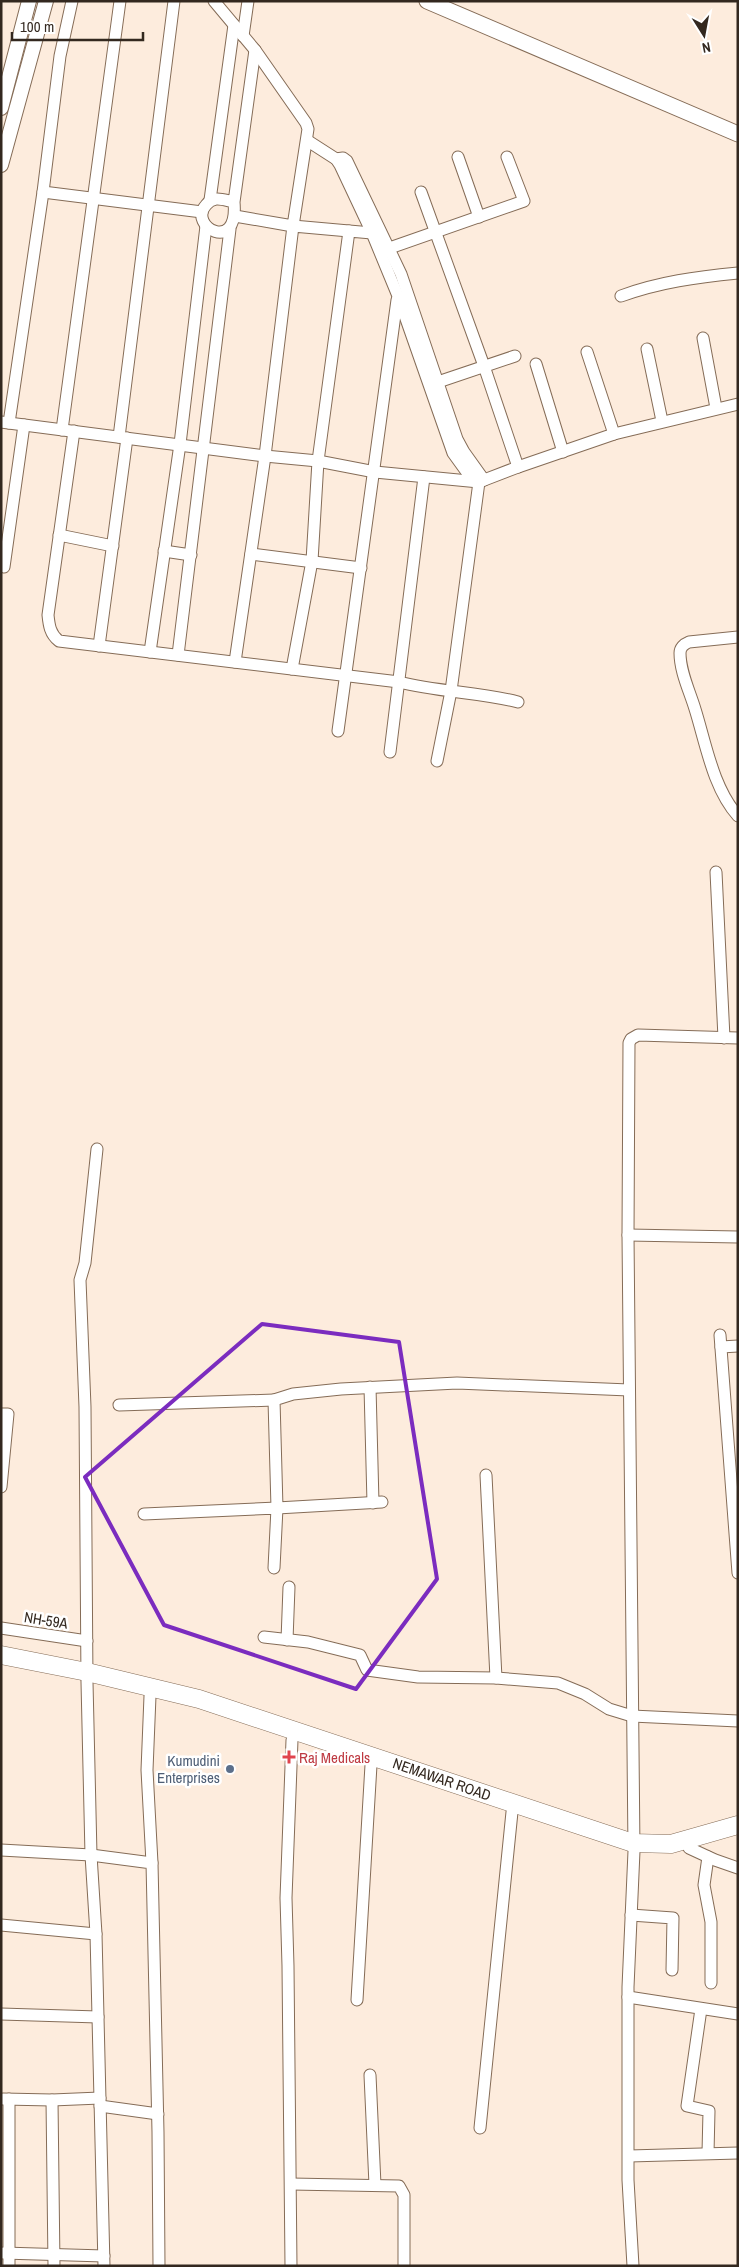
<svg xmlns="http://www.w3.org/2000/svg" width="739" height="2267" font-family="'Archivo Narrow',sans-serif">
<rect width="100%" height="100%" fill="#fdecdd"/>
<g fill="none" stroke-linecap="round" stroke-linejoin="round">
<defs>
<g id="minor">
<polyline points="214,1 255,50 306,123 308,129 293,226 235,216"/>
<polyline points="243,36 248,1"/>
<polyline points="308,141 336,159 340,165 372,233 398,296 453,453 466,471 479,482 451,691 437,761"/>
<polyline points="458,157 479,217"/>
<polyline points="336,159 343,158 347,161 401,274 457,439 464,452 484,480"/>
<polyline points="43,192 202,212"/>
<polyline points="421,192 484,366 518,467"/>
<polyline points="210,200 234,25"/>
<path d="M234 202C223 200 214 195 206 205 187 226 239 255 234 202L255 50"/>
<polyline points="384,250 524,201 507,157"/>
<path d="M621 296C659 282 697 277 738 273"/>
<polyline points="703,338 716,408"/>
<polyline points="647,349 662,421"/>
<polyline points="536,364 563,452"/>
<polyline points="432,384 515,356"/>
<polyline points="1,422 265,456 318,461 375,472 479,482 518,467 614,434 587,352"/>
<polyline points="9,423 43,192 60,56 72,1"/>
<polyline points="62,430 120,1"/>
<path d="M74 431 48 615C49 625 50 634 59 641L399 682C438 692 479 692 518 702"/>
<polyline points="614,434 738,404"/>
<polyline points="119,437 174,1"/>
<polyline points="59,535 113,546"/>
<polyline points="164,551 191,555"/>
<polyline points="251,554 361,568"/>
<polyline points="4,567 24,425"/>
<path d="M738 637 689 642C684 644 680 648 680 653 680 672 690 692 695 709 706 744 713 788 738 816"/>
<polyline points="99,646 127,438"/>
<polyline points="150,652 180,444 206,226"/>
<polyline points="178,655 230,229"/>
<polyline points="235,662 265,456 293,226 349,231"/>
<polyline points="292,669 312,561 318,461 349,231 372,233"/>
<polyline points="338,731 397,300"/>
<polyline points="390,752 424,477"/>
<polyline points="716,872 724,1038"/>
<polyline points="97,1149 85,1263 80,1280 85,1407 87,1682 91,1855 96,1934 104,2266"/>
<polyline points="628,1235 738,1237"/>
<polyline points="720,1335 738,1573"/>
<polyline points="721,1347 738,1346"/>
<polyline points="370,1387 373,1503"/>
<polyline points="119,1405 274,1400"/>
<polyline points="1,1414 8,1414 1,1487"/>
<polyline points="486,1475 496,1678"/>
<polyline points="382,1502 277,1508 274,1400 293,1394 341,1389 457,1383 629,1390"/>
<polyline points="144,1514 277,1508 274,1568"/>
<polyline points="1,1628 87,1641"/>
<polyline points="264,1637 308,1642 360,1655 367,1670 418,1677 496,1678 558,1683 585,1694 609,1709 632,1716 738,1721"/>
<polyline points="287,1640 289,1587"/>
<polyline points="150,1696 147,1770 152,1863"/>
<polyline points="689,1848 715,1860 738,1868"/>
<polyline points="1,1850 91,1855 152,1863 158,2132 159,2266"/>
<polyline points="708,1857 704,1885 711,1922 711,1983"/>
<polyline points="631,1915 673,1918 672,1970"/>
<polyline points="1,1925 96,1934"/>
<polyline points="628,1997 738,2014"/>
<polyline points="357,2000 371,1765"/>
<polyline points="701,2009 687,2106 709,2111 708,2153"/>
<polyline points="1,2014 98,2017"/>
<polyline points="370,2075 375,2185"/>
<polyline points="3,2099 52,2100 100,2098"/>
<polyline points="9,2099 9,2266"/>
<polyline points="52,2100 54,2266"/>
<polyline points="100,2106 158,2114"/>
<polyline points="480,2128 512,1812"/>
<polyline points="629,2156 738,2153"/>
<polyline points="291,2184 399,2186 404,2195 404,2266"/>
<polyline points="3,2253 104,2256"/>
<polyline points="291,2266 288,1966 286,1898 292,1740"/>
<polyline points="633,2266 628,2180 628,1987 634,1851 628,1235 629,1043 631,1039 638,1035 738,1038"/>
</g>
<g id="tertiary">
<polyline points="1,108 29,1"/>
<polyline points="1,165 46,1"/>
</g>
<polyline id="secondary" points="427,1 738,134"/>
<polyline id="trunk" points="1,1655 87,1672 199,1699 633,1843 671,1844 738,1825"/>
</defs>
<use href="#minor" stroke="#856c57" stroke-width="13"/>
<use href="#tertiary" stroke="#856c57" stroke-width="16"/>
<use href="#secondary" stroke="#856c57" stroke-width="17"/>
<use href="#trunk" stroke="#856c57" stroke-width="19"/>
<use href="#minor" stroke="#fff" stroke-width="11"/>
<use href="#tertiary" stroke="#fff" stroke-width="14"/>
<use href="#secondary" stroke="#fff" stroke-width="15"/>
<use href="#trunk" stroke="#fff" stroke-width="18"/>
</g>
<path fill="none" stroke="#7b2cbf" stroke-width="4" stroke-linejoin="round" d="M262 1324 399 1342 437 1579 356 1689 164 1625 85 1477Z"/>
<path fill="#e0444e" stroke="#fff" stroke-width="2" d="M286.5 1749.5h5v5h5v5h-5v5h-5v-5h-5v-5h5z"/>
<circle fill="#5c6f8a" stroke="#fff" stroke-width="2" cx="230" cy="1769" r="5"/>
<g text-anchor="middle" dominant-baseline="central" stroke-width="5" stroke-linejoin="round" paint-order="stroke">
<g font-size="15" fill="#33281f" stroke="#fff">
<text transform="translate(46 1620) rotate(9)">NH-59A</text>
<text transform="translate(442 1779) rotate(19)">NEMAWAR ROAD</text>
</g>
<g font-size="15" fill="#be3a42" stroke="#fff" text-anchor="start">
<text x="299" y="1757">Raj Medicals</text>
</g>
<g font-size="15" fill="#4e5e75" stroke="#fff" text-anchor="end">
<text x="220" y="1760">Kumudini<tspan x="220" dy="17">Enterprises</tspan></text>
</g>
</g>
<rect width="739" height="2267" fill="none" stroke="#33281f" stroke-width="5"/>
<g transform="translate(704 35) rotate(169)" stroke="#ffffff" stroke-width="4" paint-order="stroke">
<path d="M0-4L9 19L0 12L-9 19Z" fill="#33281f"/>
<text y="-8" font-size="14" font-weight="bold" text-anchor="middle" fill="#33281f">N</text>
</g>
<path d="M12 32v8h131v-8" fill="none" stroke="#33281f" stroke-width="2.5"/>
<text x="20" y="32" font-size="15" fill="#33281f" stroke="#ffffff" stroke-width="4" paint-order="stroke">100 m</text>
</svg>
